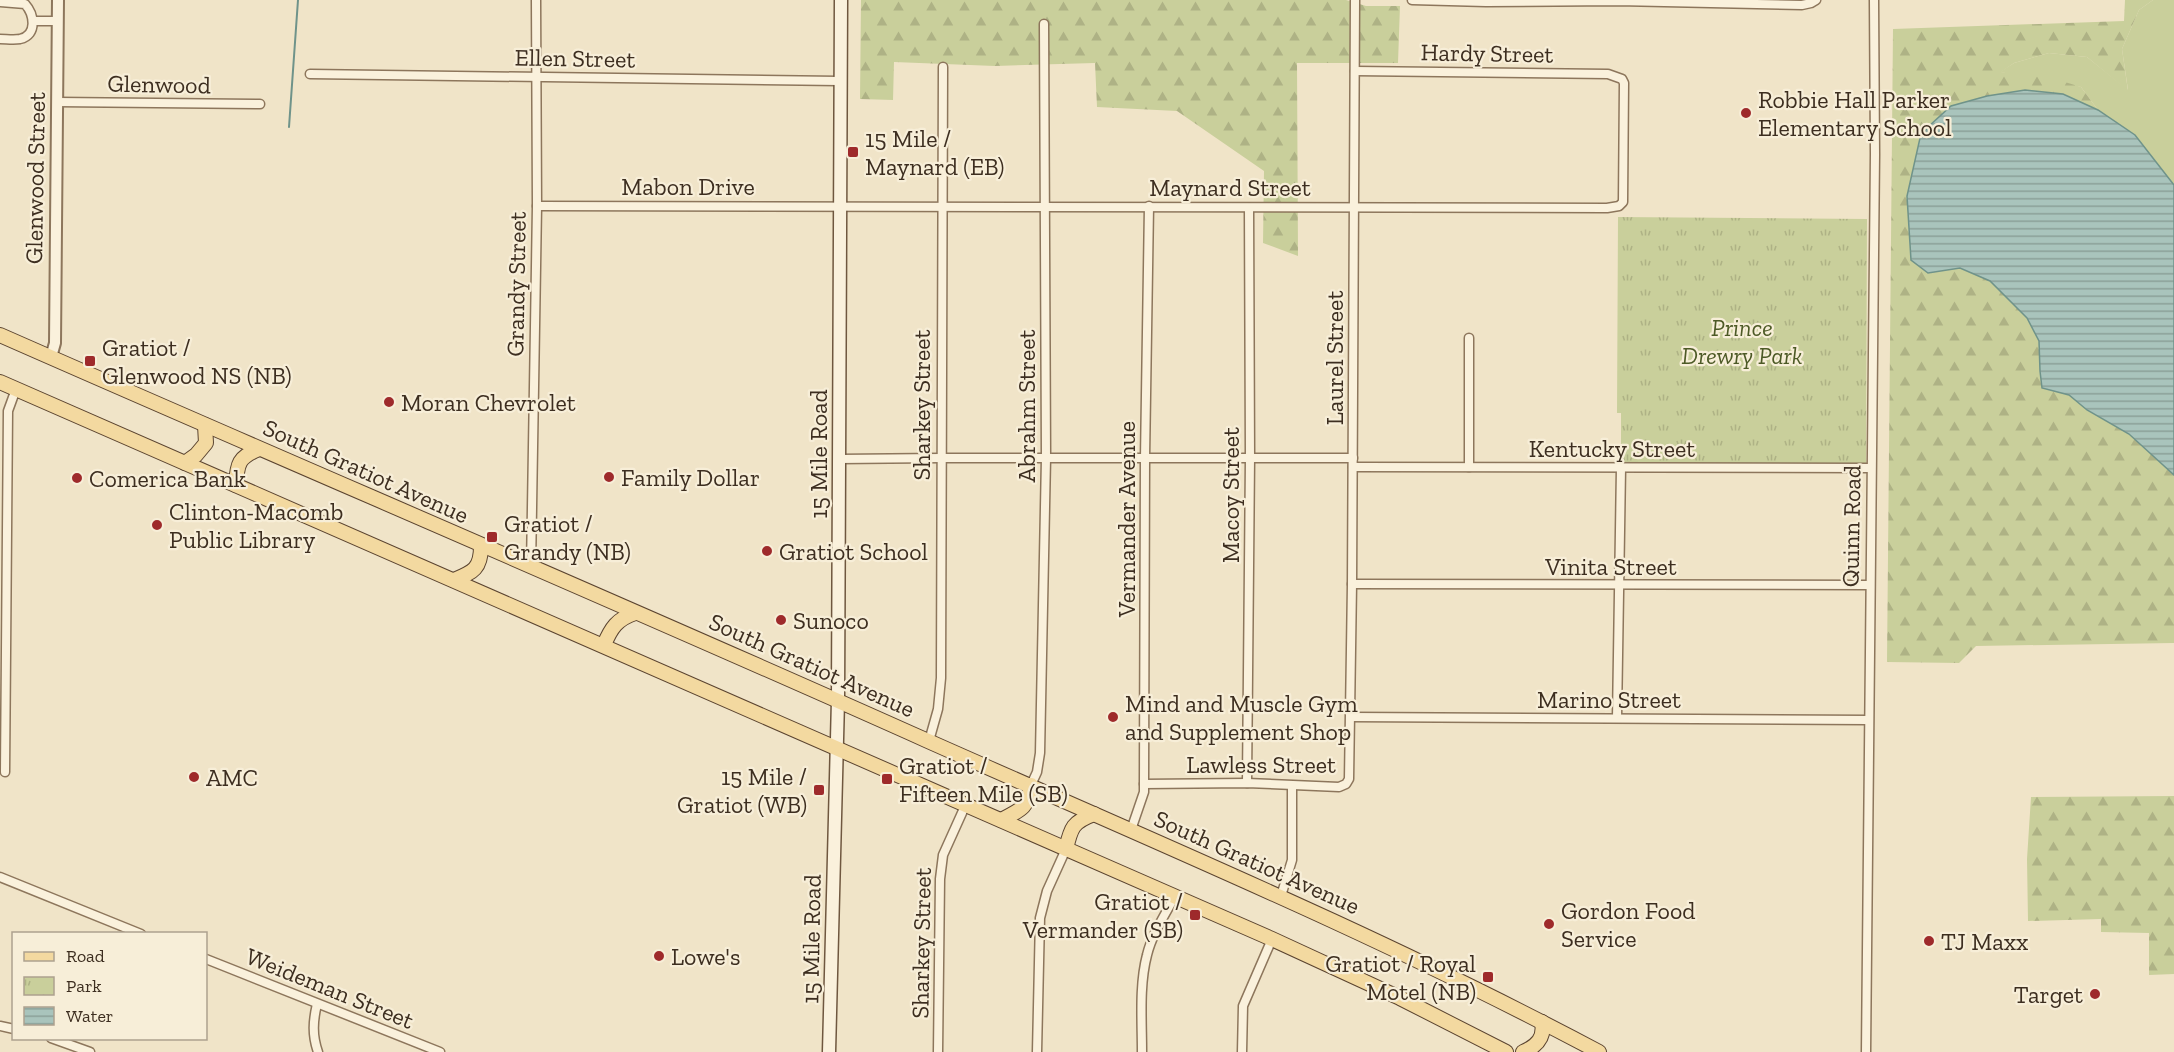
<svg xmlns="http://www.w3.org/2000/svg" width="2174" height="1052" font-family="'Zilla Slab',serif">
<defs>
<pattern id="forest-firs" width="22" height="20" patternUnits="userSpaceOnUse" patternTransform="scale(1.5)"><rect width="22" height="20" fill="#c9cf9b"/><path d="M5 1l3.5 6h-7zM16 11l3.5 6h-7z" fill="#aeb285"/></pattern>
<pattern id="park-tufts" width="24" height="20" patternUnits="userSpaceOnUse" patternTransform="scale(1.5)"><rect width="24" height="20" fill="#c9cf9b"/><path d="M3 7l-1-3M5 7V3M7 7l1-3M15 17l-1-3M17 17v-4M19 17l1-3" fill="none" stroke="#aeb285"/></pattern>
<pattern id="water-rules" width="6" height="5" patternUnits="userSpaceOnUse" patternTransform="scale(1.5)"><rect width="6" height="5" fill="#a9c4bc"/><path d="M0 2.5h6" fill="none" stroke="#8ba098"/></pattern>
</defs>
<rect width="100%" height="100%" fill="#f0e4c8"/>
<polygon fill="#c9cf9b" points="2153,0 2174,0 2174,185 2135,135 2098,110 2081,87 2000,72 2014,63 2049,53 2087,57 2128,90 2122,49 2139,10"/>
<g fill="url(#forest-firs)">
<polygon points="861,0 1346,0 1366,6 1400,6 1398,63 1297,63 1298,256 1263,243 1264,171 1177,111 1097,107 1095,63 995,66 894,62 893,100 860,99"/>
<polygon points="2125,0 2153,0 2139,10 2122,49 2128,91 2087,57 2049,53 2014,63 2001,72 2052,78 2081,87 2098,110 2063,94 2025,90 1987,96 1951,106 1920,138 1907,196 1912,260 1928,273 1960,268 1990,281 2027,318 2040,341 2040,371 2043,388 2069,394 2087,410 2129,434 2174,475 2174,643 1976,646 1959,663 1887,662 1893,29 2124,21"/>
<polygon points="2174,796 2174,974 2149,975 2149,933 2101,932 2101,919 2028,921 2027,859 2031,797"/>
</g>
<polygon fill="url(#park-tufts)" points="1618,217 1867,219 1866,465 1621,464 1621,413 1617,413"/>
<polygon fill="url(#water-rules)" stroke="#6f938a" stroke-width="1.5" points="2025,90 2063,94 2098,110 2135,135 2174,185 2174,475 2129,434 2087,410 2069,395 2042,388 2040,371 2039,341 2027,318 1990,281 1960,268 1928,273 1911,260 1907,196 1920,138 1928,127 1951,106 1987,96"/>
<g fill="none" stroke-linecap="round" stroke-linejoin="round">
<polyline stroke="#6f938a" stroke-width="2" points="289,127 298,0"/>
<defs>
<g id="minor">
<polyline points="1412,0 1486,2 1618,1 1802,5 1811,3 1816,0"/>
<path d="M0 2 25 4C34 14 38 35 20 39 14 40 6 39 0 39"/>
<polyline points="34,21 57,21"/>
<polyline points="310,74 839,81"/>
<polyline points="57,102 260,104"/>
<polyline points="537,206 1607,208 1619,206 1623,202 1624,83 1622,79 1608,74 1355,71"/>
<polyline points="1469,338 1469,467"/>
<polyline points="839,459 941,458 1353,458"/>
<polyline points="1353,467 1871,468"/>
<polyline points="531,568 537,206 536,0"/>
<polyline points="1352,584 1870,585"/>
<polyline points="1351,717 1868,720"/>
<polyline points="1617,718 1621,468"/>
<polyline points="929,741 938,709 941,678 943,67"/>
<polyline points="5,772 8,411 16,389"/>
<polyline points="1247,783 1250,458 1249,208"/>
<polyline points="1144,784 1247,783 1339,787 1346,784 1349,779 1352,584 1355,0"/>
<polyline points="1031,785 1037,772 1040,753 1046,458 1044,24"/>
<polyline points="1131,830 1144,792 1144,784 1145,458 1149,206"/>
<polyline points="0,877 141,934"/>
<polyline points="1281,896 1292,860 1292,786"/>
<polyline points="206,959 440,1052"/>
<path d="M317 1004C313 1021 312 1035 318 1052"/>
<polyline points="0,1026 14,1029"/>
<polyline points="51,1038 90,1052"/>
<polyline points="938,1052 940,879 943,855 966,804"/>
<polyline points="1037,1052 1040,918 1047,891 1066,849"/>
<path d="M1142 1052C1142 1021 1139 985 1147 955 1152 934 1165 915 1175 896"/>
<polyline points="1242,1052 1243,1006 1272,939"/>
<polyline points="1866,1052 1875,154 1874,0"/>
</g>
<polyline id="tertiary" points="51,357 55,343 58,0"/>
<polyline id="secondary" points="829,1052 838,700 841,0"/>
<g id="primary">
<path d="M0 335C309 471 620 603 928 741 1153 841 1381 936 1599 1052"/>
<polyline points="0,382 1272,939 1400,998 1506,1052"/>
<polyline points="185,463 196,455 206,443 205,425"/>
<path d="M236 485C237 463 239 457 259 449"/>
<path d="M454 580C473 572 481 569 481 546"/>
<path d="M604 645C611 628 617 619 635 613"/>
<path d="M1001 820C1021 810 1028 808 1031 785"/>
<path d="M1066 849C1071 827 1073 822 1094 814"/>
<path d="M1523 1052C1537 1046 1545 1038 1542 1022"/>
</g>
</defs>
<use href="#minor" stroke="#8d765c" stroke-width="11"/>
<use href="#tertiary" stroke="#8d765c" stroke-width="14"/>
<use href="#secondary" stroke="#6f573f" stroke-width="15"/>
<use href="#primary" stroke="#5b4430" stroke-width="16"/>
<use href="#minor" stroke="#faf1dc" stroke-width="8"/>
<use href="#tertiary" stroke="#faf1dc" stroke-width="10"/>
<use href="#secondary" stroke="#faf1dc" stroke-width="12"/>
<use href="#primary" stroke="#f3d9a0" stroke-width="14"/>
</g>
<g fill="#9e2a2b" stroke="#f7eed8" stroke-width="2">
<circle cx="1746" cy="113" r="6"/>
<rect x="847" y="146" width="12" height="12" rx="3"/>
<rect x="84" y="355" width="12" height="12" rx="3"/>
<circle cx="389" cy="402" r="6"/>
<circle cx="609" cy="477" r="6"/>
<circle cx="77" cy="478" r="6"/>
<circle cx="157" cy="525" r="6"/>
<rect x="486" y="531" width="12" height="12" rx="3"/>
<circle cx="767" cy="551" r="6"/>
<circle cx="781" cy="620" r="6"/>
<circle cx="1113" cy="717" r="6"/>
<circle cx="194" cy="777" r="6"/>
<rect x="881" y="773" width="12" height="12" rx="3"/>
<rect x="813" y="784" width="12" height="12" rx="3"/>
<rect x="1189" y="909" width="12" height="12" rx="3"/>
<circle cx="1549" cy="924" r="6"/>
<circle cx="1929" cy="941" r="6"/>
<circle cx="659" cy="956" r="6"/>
<rect x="1482" y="971" width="12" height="12" rx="3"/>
<circle cx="2095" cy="994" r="6"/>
</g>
<g text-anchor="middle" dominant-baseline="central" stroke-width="4.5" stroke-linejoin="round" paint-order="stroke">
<g font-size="24" fill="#3d2e20" stroke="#f7eed8">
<text transform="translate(1487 53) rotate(1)">Hardy Street</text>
<text transform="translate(575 58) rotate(1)">Ellen Street</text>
<text transform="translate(159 84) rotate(1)">Glenwood</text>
<text transform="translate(35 178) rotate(-89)">Glenwood Street</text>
<text x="688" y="186">Mabon Drive</text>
<text x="1230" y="187">Maynard Street</text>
<text transform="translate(516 284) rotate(-89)">Grandy Street</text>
<text transform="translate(1334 358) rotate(-90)">Laurel Street</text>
<text transform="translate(921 405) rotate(-90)">Sharkey Street</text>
<text transform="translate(1026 406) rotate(-90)">Abrahm Street</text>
<text x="1612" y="448">Kentucky Street</text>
<text transform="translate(818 454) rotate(-90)">15 Mile Road</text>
<text transform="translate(366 471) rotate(24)">South Gratiot Avenue</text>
<text transform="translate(1230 495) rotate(-90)">Macoy Street</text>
<text transform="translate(1126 519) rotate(-90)">Vermander Avenue</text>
<text transform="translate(1851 526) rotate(-89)">Quinn Road</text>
<text x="1611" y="566">Vinita Street</text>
<text transform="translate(812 665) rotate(24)">South Gratiot Avenue</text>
<text x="1609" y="699">Marino Street</text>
<text x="1261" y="764">Lawless Street</text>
<text transform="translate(1257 862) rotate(24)">South Gratiot Avenue</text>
<text transform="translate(811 939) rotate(-89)">15 Mile Road</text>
<text transform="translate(921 943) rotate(-89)">Sharkey Street</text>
<text transform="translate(330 988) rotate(22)">Weideman Street</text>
</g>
<g font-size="24" fill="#3d2e20" stroke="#f7eed8" text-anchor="start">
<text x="1758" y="99">Robbie Hall Parker<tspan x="1758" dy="28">Elementary School</tspan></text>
<text x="865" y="138">15 Mile /<tspan x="865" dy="28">Maynard (EB)</tspan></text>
<text x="102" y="347">Gratiot /<tspan x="102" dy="28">Glenwood NS (NB)</tspan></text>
<text x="401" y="402">Moran Chevrolet</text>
<text x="621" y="477">Family Dollar</text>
<text x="89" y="478">Comerica Bank</text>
<text x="169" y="511">Clinton-Macomb<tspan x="169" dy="28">Public Library</tspan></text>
<text x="504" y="523">Gratiot /<tspan x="504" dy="28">Grandy (NB)</tspan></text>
<text x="779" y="551">Gratiot School</text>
<text x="793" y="620">Sunoco</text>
<text x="1125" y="703">Mind and Muscle Gym<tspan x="1125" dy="28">and Supplement Shop</tspan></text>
<text x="899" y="765">Gratiot /<tspan x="899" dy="28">Fifteen Mile (SB)</tspan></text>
<text x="807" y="776" text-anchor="end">15 Mile /<tspan x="807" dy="28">Gratiot (WB)</tspan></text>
<text x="206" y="777">AMC</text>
<text x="1183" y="901" text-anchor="end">Gratiot /<tspan x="1183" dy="28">Vermander (SB)</tspan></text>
<text x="1561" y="910">Gordon Food<tspan x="1561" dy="28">Service</tspan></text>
<text x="1941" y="941">TJ Maxx</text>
<text x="671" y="956">Lowe's</text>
<text x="1476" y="963" text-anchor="end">Gratiot / Royal<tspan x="1476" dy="28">Motel (NB)</tspan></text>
<text x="2083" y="994" text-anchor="end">Target</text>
</g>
<g font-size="24" font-style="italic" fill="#4d5a26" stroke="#f7eed8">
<text x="1742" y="327">Prince<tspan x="1742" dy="28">Drewry Park</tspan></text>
</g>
</g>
<rect x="12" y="932" width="195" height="108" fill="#f7eed8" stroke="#ada18e" stroke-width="1.5"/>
<rect x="24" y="952" width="30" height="9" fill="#f3d9a0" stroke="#ada18e" stroke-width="1.5"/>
<text x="66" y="962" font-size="18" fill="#3d2e20">Road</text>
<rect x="24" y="977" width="30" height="18" fill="url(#park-tufts)" stroke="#ada18e" stroke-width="1.5"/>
<text x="66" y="992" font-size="18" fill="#3d2e20">Park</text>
<rect x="24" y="1007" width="30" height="18" fill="url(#water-rules)" stroke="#ada18e" stroke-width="1.5"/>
<text x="66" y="1022" font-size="18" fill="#3d2e20">Water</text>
</svg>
